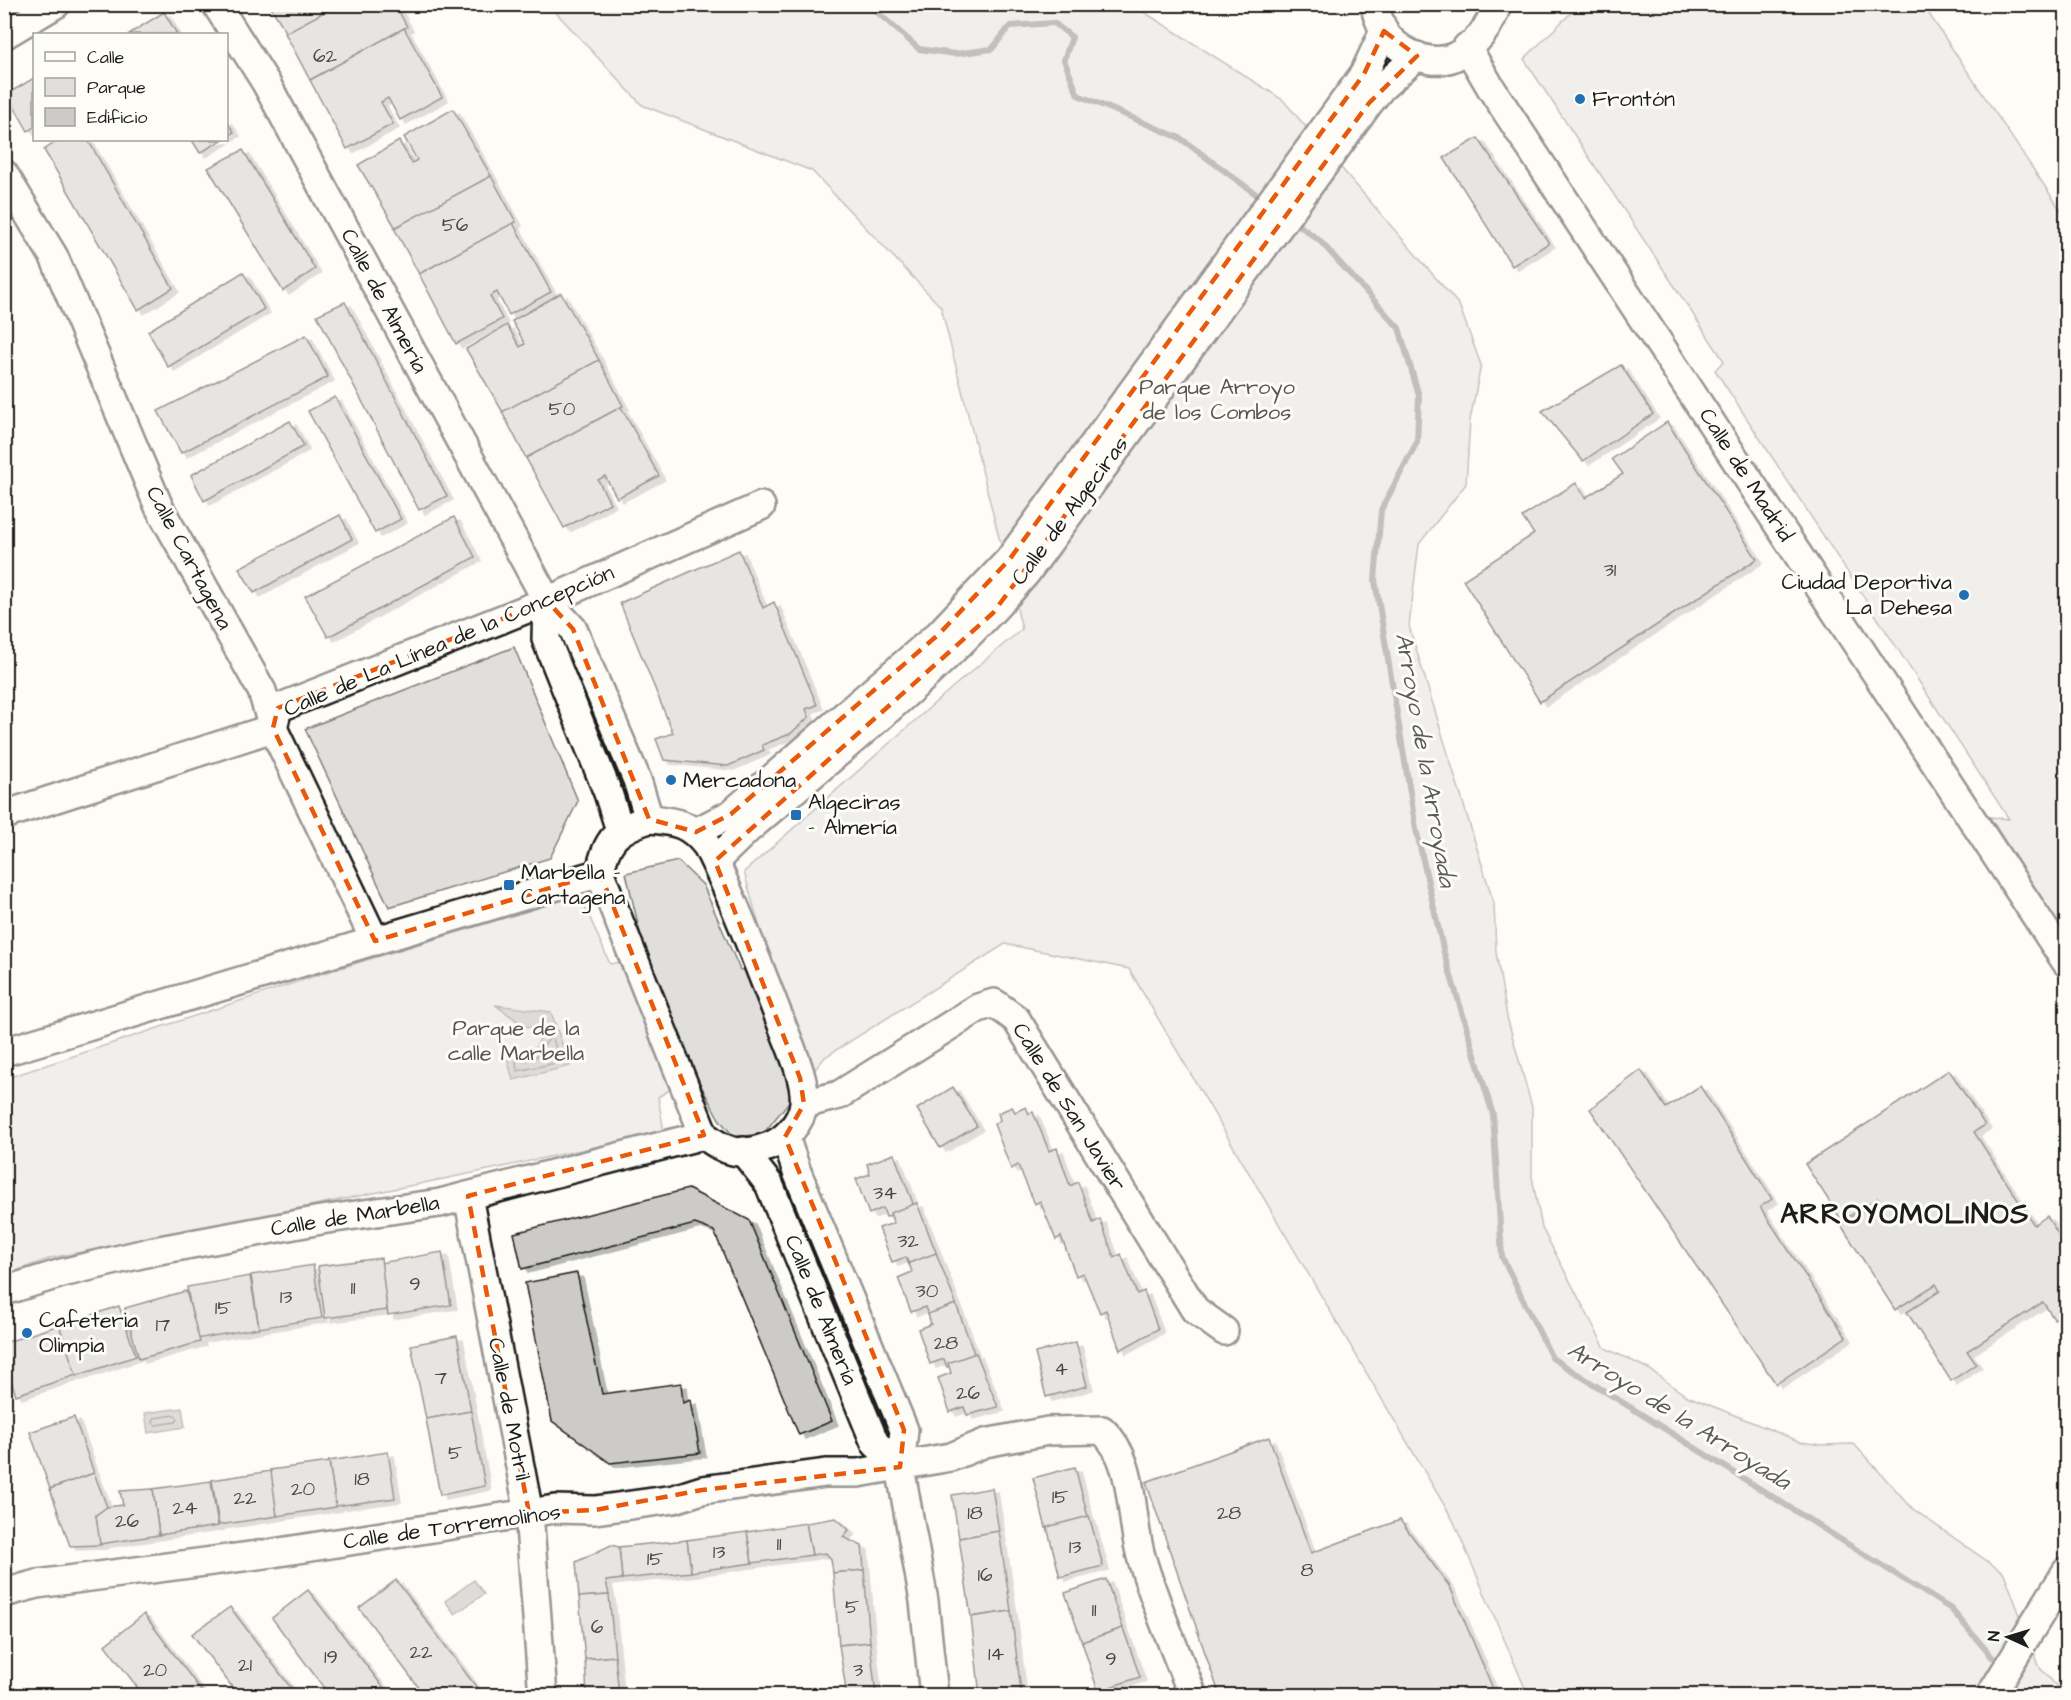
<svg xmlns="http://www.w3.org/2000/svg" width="2071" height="1700" font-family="'Architects Daughter',sans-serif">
<defs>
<filter id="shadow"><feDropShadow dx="6" dy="4" stdDeviation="0" flood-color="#0004"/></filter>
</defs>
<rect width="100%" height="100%" fill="#fdfcf7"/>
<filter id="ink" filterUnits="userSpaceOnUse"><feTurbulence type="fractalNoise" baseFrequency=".0167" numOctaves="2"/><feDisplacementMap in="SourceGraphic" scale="12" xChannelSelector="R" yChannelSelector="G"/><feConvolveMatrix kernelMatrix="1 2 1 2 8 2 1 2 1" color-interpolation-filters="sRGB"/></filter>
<g filter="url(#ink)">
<g fill="#e0dfdb" stroke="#7e7e7c" stroke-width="1.5">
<polygon points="549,5 1133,5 1283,100 1459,305 1481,365 1470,420 1466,484 1419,544 1409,626 1494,904 1496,952 1507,1017 1532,1107 1532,1177 1542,1228 1605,1348 1649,1369 1685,1395 1801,1442 1822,1445 1854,1444 1913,1509 2004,1573 2040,1668 2065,1695 1528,1695 1453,1520 1129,969 1005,944 825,1057 763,1134 734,1137 719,1119 695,1075 658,1097 664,1132 498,1168 51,1258 5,1275 4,1079 321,974 580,895 610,964 646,958 626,873 678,861 703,885 740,970 770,964 744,872 954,686 1022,629 941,307 812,171 642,105"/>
<polygon points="1579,5 1923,5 2066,218 2066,940 1990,817 2009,819 1715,370 1724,361 1524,59"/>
<polygon points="514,647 578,801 550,858 389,907 305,729"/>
</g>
<g fill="#b7b6b2" stroke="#797876" stroke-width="1.5">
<path d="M495 1005 551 1012 570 1066 513 1080 504 1046 525 1056 534 1052 545 1027 542 1024 531 1028C518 1024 507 1012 495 1005Z"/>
<polygon points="182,1408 185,1427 148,1433 145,1413"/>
<polygon points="474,1580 484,1594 455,1614 445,1601"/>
</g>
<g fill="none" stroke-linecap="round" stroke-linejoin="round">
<g stroke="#5a5a58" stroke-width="1.5">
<path d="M552 1037 561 1062 517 1071 516 1061C548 1060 533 1051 552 1037Z"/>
<polygon points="175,1415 178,1419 176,1422 156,1425 153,1423 154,1418"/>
</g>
<g stroke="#797876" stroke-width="6">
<polyline points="868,4 919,49 955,54 992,49 1010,26 1054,23 1072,37 1064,60 1078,95 1180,138 1264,200"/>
<polyline points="1292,220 1320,241 1399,328 1419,396 1417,442 1381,510 1375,580 1416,829 1444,953 1493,1115 1502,1257 1552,1358 1951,1609 1992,1657"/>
<polyline points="2010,1681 2017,1696"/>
</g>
</g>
<g fill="#cccbc8" stroke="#1c1c1c" stroke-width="1.5" filter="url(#shadow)">
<polygon points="269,4 341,4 288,35"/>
<polygon points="339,4 395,4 407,27 310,80 285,33"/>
<polygon points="164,12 177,34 129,34"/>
<polygon points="404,28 442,97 400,120 388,98 381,102 393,124 347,149 310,80"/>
<polygon points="34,78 34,127 28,131 7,94"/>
<polygon points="453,109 491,176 397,230 358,165 399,141 412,163 417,160 404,137"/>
<polygon points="226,120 234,132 226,137"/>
<polygon points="1478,138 1549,243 1512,266 1444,158"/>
<polygon points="59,140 88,140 173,288 138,310 44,150"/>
<polygon points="192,140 222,140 200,153"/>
<polygon points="243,150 315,269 283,291 208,168"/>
<polygon points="491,176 516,222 419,274 394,228"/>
<polygon points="513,223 551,292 509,315 497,292 490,296 502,319 456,344 419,274"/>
<polygon points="243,272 264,309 168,367 148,331"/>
<polygon points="561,293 599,360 504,414 466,349 507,325 520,347 525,344 512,321"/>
<polygon points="345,302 447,496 419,510 317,315"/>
<polygon points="306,335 328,377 181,453 158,411"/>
<polygon points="599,360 623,406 526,458 502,412"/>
<polygon points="1621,365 1653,414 1583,461 1542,411"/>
<polygon points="335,397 401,519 375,533 308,411"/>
<polygon points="621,407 659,476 617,498 605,476 598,480 610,503 564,528 526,458"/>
<polygon points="290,421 304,446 204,501 191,475"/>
<polygon points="1667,422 1757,559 1540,702 1463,580 1534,534 1522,517 1576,483 1585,498 1623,474 1612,459"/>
<polygon points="340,515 352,539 254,593 239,568"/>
<polygon points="454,517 475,557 328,637 305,596"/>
<polygon points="739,550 763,608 774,602 817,705 806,709 809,717 790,734 762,745 764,750 728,766 664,760 656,739 673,733 620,603"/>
<polygon points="1641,1070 1666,1108 1700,1086 1772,1199 1760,1207 1846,1337 1776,1384 1590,1109"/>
<polygon points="1949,1070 1985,1125 1974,1132 2034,1225 2047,1216 2066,1247 2066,1311 2054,1319 2043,1302 1967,1351 1976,1364 1951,1381 1907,1312 1940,1291 1936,1284 1895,1310 1841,1225 1879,1200 1878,1198 1842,1221 1805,1164"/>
<polygon points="953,1087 977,1126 940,1148 917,1109"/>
<polygon points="1012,1107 1015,1112 1026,1107 1029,1114 1033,1112 1049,1151 1057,1148 1070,1186 1078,1182 1093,1223 1100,1219 1114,1258 1121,1254 1137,1294 1144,1291 1158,1329 1120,1350 1106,1310 1100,1313 1083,1273 1076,1276 1061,1236 1056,1240 1040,1201 1035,1204 1018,1165 1011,1169 994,1124 1000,1120 998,1113"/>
<polygon points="894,1154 914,1206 886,1217 883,1208 869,1214 856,1179 870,1174 867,1164"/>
<polygon points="688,1189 749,1220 832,1421 799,1435 714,1231 695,1224 522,1269 514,1233"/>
<polygon points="917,1203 937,1255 909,1265 906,1257 892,1262 879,1228 894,1223 890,1213"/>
<polygon points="442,1252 451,1305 388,1315 380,1263"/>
<polygon points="936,1253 956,1304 928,1315 925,1307 911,1312 898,1278 912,1272 909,1263"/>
<polygon points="381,1258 387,1310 325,1318 318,1266"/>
<polygon points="313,1265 322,1318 259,1328 251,1275"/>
<polygon points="577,1273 602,1394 681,1383 683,1403 691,1400 700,1453 610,1463 552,1421 525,1283"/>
<polygon points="250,1276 259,1328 196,1339 187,1287"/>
<polygon points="186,1291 200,1342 139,1359 125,1308"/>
<polygon points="956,1304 975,1356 947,1367 944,1359 930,1364 918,1329 931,1324 928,1314"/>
<polygon points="119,1306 136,1356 76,1376 59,1326"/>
<polygon points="59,1325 76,1375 16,1395 4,1360 4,1343"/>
<polygon points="457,1336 471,1411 426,1419 411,1345"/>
<polygon points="1076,1342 1087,1386 1046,1397 1035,1353"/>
<polygon points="976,1353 998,1407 967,1415 964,1407 950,1412 938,1378 951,1373 948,1363"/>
<polygon points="471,1411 485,1486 440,1495 426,1419"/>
<polygon points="74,1417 94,1473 50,1489 30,1432"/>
<polygon points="1269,1437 1311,1553 1400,1520 1450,1587 1496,1696 1220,1696 1146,1482"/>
<polygon points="388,1452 395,1498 336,1506 329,1461"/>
<polygon points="329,1462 336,1507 277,1516 270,1470"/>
<polygon points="1075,1467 1088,1517 1046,1528 1033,1478"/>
<polygon points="271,1471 277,1516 219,1525 212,1480"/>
<polygon points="94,1473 107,1507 96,1515 101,1545 70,1546 50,1489"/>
<polygon points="211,1481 218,1526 159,1535 153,1489"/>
<polygon points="992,1488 999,1531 959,1538 952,1495"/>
<polygon points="153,1489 159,1535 100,1544 96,1515 107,1507 123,1505 120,1491"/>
<polygon points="1089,1516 1103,1566 1060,1577 1047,1527"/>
<polygon points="836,1518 849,1530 843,1537 862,1546 864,1570 833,1573 831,1559 826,1553 812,1555 806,1523"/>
<polygon points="806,1523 812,1555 752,1563 747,1532"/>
<polygon points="999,1531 1011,1611 971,1617 959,1538"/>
<polygon points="747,1532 752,1563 691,1572 687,1540"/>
<polygon points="687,1540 691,1572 622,1579 619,1547"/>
<polygon points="611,1545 619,1547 622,1579 606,1581 609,1595 579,1597 576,1562"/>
<polygon points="864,1570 870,1642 839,1645 833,1573"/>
<polygon points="1106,1579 1123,1628 1082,1642 1065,1593"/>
<polygon points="396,1580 483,1696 425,1696 359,1608"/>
<polygon points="308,1590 390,1696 330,1696 272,1618"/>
<polygon points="609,1595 615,1656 585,1659 579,1597"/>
<polygon points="230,1607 297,1696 239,1696 192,1634"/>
<polygon points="1011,1611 1021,1692 980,1696 971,1617"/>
<polygon points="144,1614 205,1696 144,1696 105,1645"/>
<polygon points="1123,1628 1140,1677 1098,1691 1082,1642"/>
<polygon points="870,1642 876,1696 847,1696 839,1645"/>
<polygon points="615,1656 619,1696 587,1696 585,1659"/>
<polygon points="1021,1692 1022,1696 989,1696"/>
</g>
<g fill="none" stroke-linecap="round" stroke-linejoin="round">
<defs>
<g id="minor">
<polyline points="216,4 266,83 547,601 573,629 637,780 649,819"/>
<path d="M1376 4C1375 13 1379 19 1382 27 1392 50 1429 68 1454 57 1475 47 1491 26 1497 4"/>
<polyline points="4,35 56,4"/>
<polyline points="1467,47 1491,88 2066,962"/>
<polyline points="4,174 54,257 159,507 262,691 273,728 375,941"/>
<polyline points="547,601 546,639 608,793 620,830"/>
<polyline points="4,815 273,728 278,708 547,601 761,506"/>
<path d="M649 819C677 821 690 824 707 846 735 902 757 962 780 1020 788 1042 807 1080 804 1104 801 1123 785 1141 767 1147 740 1157 725 1152 704 1135L600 873C606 839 617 829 649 819Z"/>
<polyline points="696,832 731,814 851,710 939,634 1009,560 1364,74 1384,31"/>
<path d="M715 861 746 831C842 748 944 669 1026 573L1369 103 1381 88 1417 56"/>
<polyline points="4,1052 600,873"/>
<polyline points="804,1104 839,1095 978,1008 994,1003 1016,1019 1195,1310 1224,1331"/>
<polyline points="785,1137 797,1172 904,1430 900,1467 924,1601 934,1696"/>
<polyline points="743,1151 769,1184 875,1443 900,1467"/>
<polyline points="468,1196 529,1513 543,1696"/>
<polyline points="4,1291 62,1273 154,1251 321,1220 440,1203 704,1135"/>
<path d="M4 1593 37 1584 273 1553 555 1509 595 1510 674 1499 702 1490 826 1473H858L951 1457 985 1443 1048 1431 1102 1430C1138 1463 1128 1520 1143 1563 1157 1608 1176 1652 1193 1696"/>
<polyline points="1990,1696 2066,1572"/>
</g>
</defs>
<use href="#minor" stroke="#1c1c1c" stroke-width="32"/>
<use href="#minor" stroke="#fdfcf7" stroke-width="27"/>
</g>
</g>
<path d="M0 0H2071V1700H0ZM1384 31 1417 56 1369 103 993 613 715 861 800 1078 804 1104 785 1137 904 1430 900 1467 702 1490 595 1510 529 1513 468 1196 704 1135 600 873 375 941 273 728 278 708 547 601 573 629 649 819 696 832 731 814 939 634 1009 560 1364 74Z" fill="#fdfcf7" fill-opacity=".55" fill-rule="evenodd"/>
<path fill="none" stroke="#e8590c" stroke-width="4.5" stroke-dasharray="12 8" stroke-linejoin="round" d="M1384 31 1417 56 1369 103 993 613 715 861 800 1078 804 1104 785 1137 904 1430 900 1467 702 1490 595 1510 529 1513 468 1196 704 1135 600 873 375 941 273 728 278 708 547 601 573 629 649 819 696 832 731 814 939 634 1009 560 1364 74Z"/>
<g fill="#1f6fb2" stroke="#fdfcf7" stroke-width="2">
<circle cx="1580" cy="99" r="6"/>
<circle cx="1964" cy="595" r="6"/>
<circle cx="671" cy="780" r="6"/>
<rect x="790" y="809" width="12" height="12" rx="3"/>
<rect x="503" y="879" width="12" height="12" rx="3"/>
<circle cx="27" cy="1333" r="6"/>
</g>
<g text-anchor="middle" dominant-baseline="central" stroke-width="6" stroke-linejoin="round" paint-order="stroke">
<g font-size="20" fill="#484847">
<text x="325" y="56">62</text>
<text x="455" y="225">56</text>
<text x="562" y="409">50</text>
<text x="1610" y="570">31</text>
<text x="885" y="1193">34</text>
<text x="908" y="1241">32</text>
<text x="415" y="1284">9</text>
<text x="353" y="1288">11</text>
<text x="927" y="1291">30</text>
<text x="286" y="1297">13</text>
<text x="223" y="1308">15</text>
<text x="163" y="1325">17</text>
<text x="946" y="1343">28</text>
<text x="1061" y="1369">4</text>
<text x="441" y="1378">7</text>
<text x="968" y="1393">26</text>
<text x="455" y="1453">5</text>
<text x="362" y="1479">18</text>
<text x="303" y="1489">20</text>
<text x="1060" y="1497">15</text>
<text x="245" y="1498">22</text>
<text x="185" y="1508">24</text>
<text x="975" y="1513">18</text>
<text x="1229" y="1513">28</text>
<text x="127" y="1521">26</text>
<text x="779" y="1544">11</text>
<text x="1075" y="1547">13</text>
<text x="719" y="1552">13</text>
<text x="655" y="1559">15</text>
<text x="1307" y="1570">8</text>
<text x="985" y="1575">16</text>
<text x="852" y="1607">5</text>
<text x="1094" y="1610">11</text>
<text x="597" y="1627">6</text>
<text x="421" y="1652">22</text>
<text x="996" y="1654">14</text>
<text x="331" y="1657">19</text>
<text x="1111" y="1659">9</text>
<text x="245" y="1665">21</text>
<text x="155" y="1670">20</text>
<text x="858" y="1670">3</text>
</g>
<g font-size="22" fill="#1c1c1c" stroke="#fdfcf7" text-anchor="start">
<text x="1592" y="99">Frontón</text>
<text x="1952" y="582" text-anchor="end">Ciudad Deportiva<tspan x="1952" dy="25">La Dehesa</tspan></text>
<text x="683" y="780">Mercadona</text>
<text x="808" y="802">Algeciras<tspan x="808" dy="25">- Almería</tspan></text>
<text x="521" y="872">Marbella -<tspan x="521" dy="25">Cartagena</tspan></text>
<text x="39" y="1320">Cafeteria<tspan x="39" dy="25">Olimpia</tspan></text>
</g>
<g font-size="22" fill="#1c1c1c" stroke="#fdfcf7">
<text transform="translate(384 301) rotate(62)">Calle de Almería</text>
<text transform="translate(1746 475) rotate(57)">Calle de Madrid</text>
<text transform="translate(1070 511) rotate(-53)">Calle de Algeciras</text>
<text transform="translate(189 558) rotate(62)">Calle Cartagena</text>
<text transform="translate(449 641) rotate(-23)">Calle de La Línea de la Concepción</text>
<text transform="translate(1069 1107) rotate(58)">Calle de San Javier</text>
<text transform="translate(355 1216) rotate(-9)">Calle de Marbella</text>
<text transform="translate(821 1310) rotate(68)">Calle de Almería</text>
<text transform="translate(509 1409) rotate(79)">Calle de Motril</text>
<text transform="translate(452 1527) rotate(-8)">Calle de Torremolinos</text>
</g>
<g font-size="22" fill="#575655" stroke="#fdfcf7">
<text x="1217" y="387">Parque Arroyo<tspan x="1217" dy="25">de los Combos</tspan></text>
<text x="516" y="1028">Parque de la<tspan x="516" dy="25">calle Marbella</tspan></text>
</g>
<g font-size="24" font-style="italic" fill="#5a5a58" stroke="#fdfcf7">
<text transform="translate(1425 760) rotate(80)">Arroyo de la Arroyada</text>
<text transform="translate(1679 1416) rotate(32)">Arroyo de la Arroyada</text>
</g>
<g font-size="28" font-weight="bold" letter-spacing="1.5" fill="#1c1c1c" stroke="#fdfcf7">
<text x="1905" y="1214">ARROYOMOLINOS</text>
</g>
</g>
<rect width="2071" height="1700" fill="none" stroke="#fdfcf7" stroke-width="24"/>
<rect x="12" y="12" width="2047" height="1676" fill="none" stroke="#1c1c1c" stroke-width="2" filter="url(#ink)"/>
<rect x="33" y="33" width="195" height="108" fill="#fdfcf7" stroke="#a3a29f" stroke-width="1.5"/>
<rect x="45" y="52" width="30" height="9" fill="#fdfcf7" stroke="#a3a29f" stroke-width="1.5"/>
<text x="87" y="63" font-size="18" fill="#1c1c1c">Calle</text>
<rect x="45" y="78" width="30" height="18" fill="#e0dfdb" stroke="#a3a29f" stroke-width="1.5"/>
<text x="87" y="93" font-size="18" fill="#1c1c1c">Parque</text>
<rect x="45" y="108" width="30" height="18" fill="#cccbc8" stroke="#a3a29f" stroke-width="1.5"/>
<text x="87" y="123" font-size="18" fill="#1c1c1c">Edificio</text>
<g transform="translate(2008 1637) rotate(274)" stroke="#fdfcf7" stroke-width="4.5" paint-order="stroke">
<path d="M0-4.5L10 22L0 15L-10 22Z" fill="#1c1c1c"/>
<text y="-9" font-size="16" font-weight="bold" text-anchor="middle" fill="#1c1c1c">N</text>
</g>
</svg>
